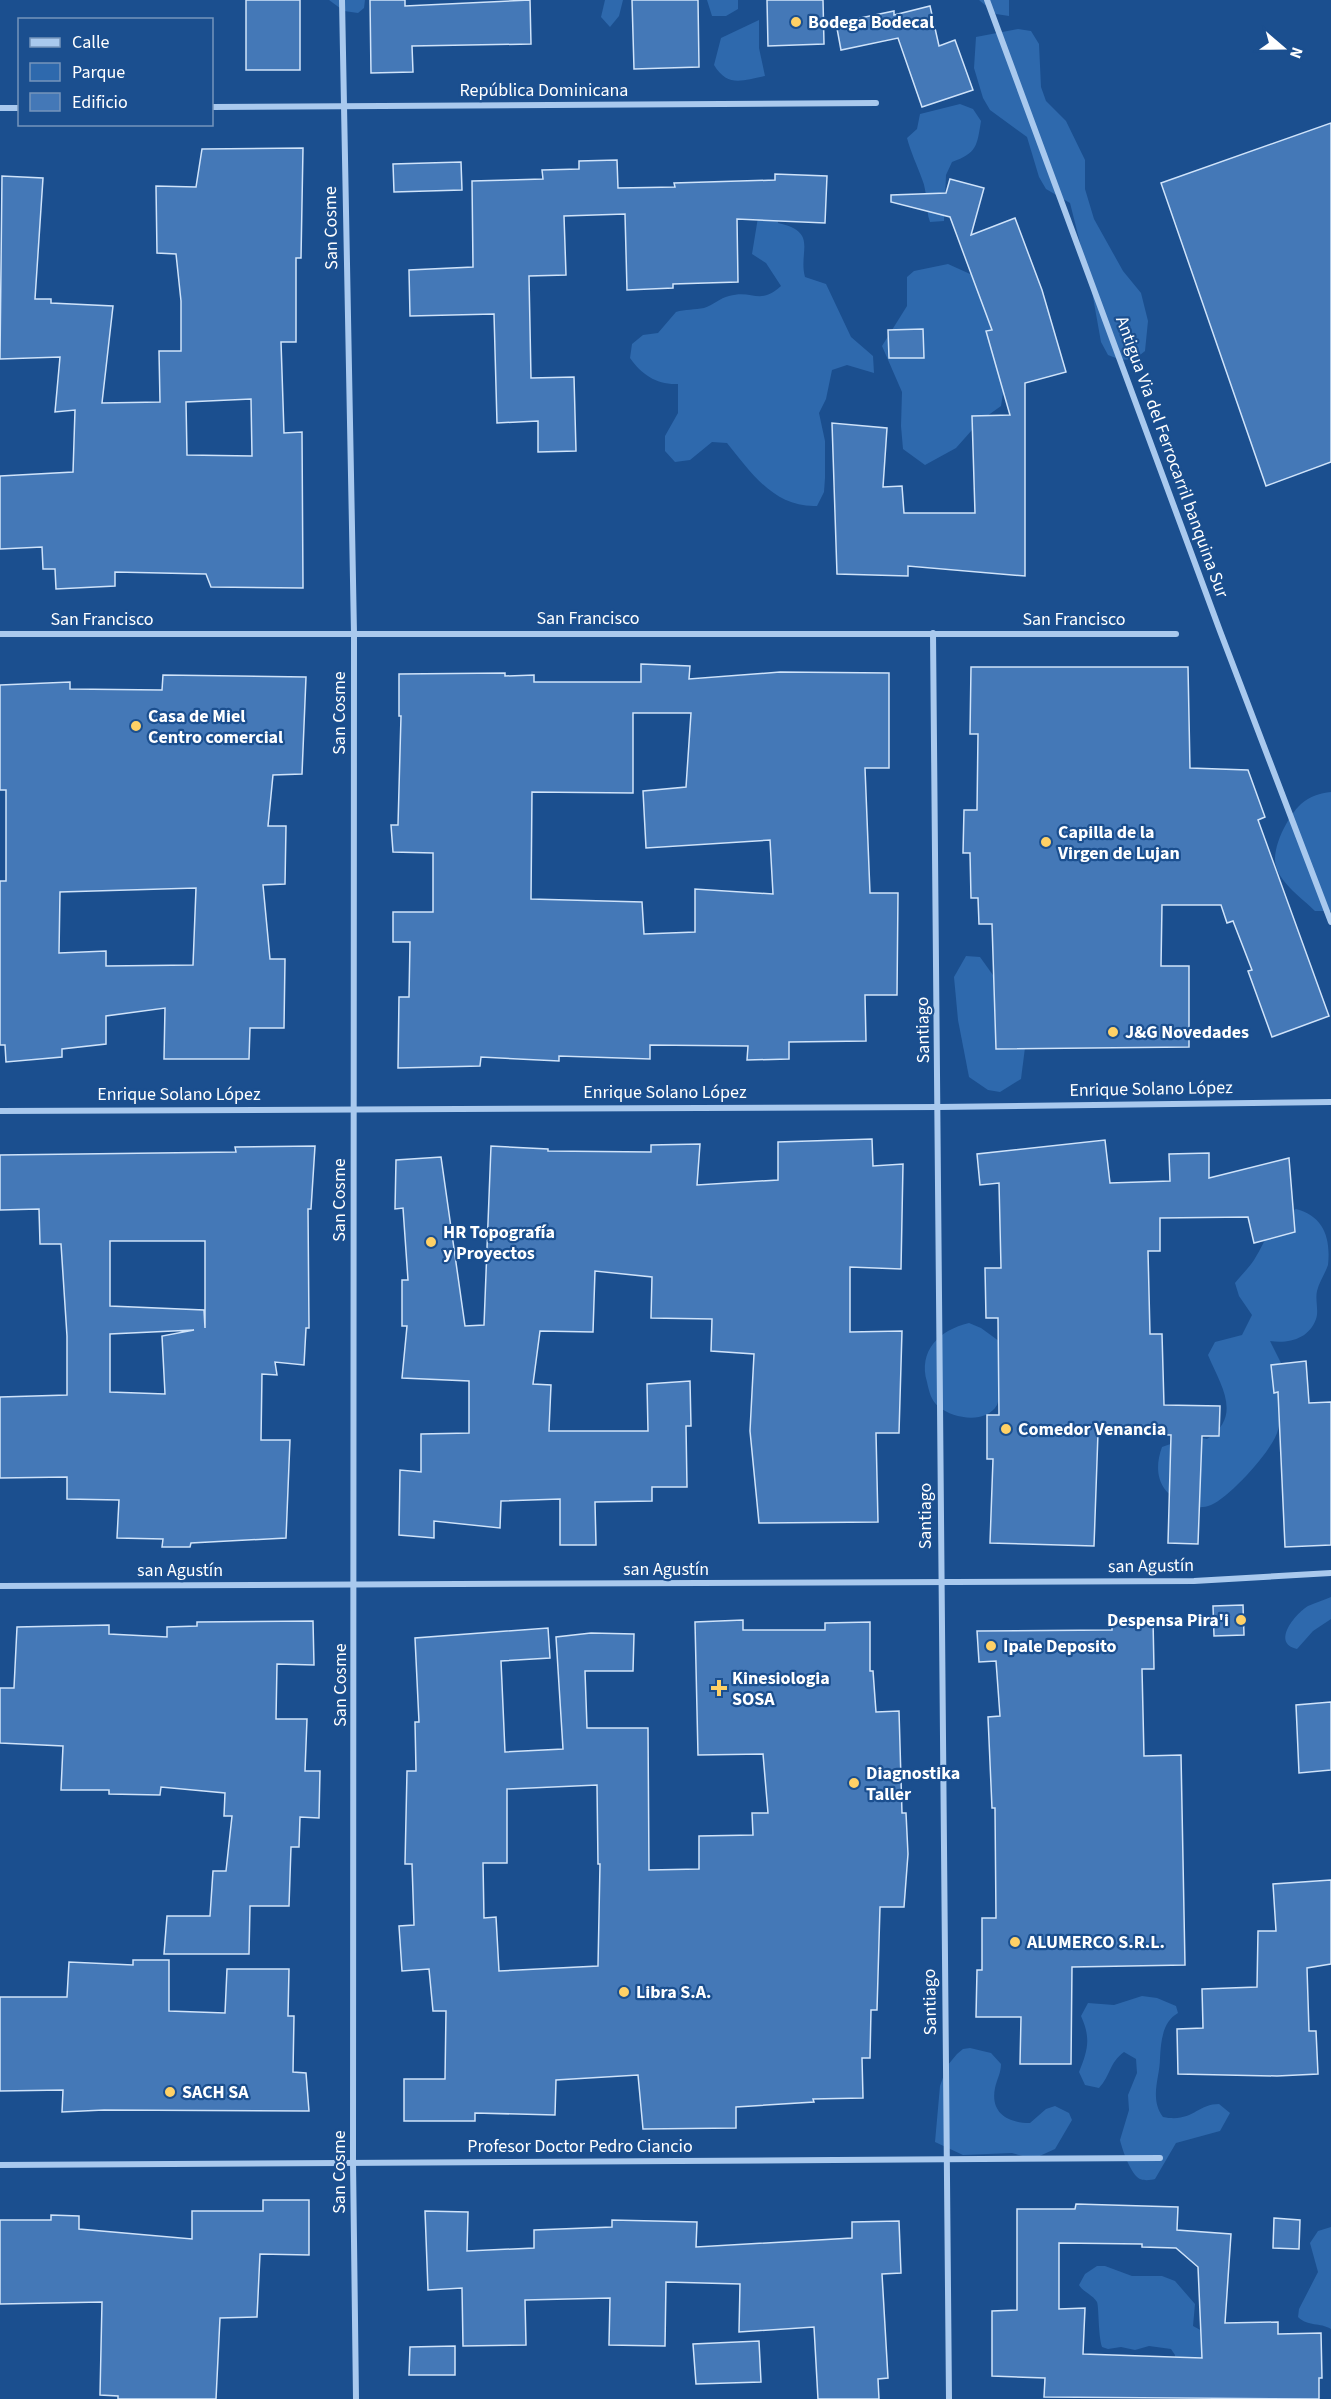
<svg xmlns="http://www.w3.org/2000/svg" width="1331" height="2399" font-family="'Source Sans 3',sans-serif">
<rect width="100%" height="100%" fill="#1b4f8f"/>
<g fill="#2e69ad">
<polygon points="329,0 365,0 364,8 358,13 344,11"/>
<polygon points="605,0 623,0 619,16 610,27 601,17"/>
<polygon points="707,0 738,0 738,9 726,16 712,16"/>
<polygon points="979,0 1009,0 1009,16 996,14"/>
<path d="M759 20V48L765 76C743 80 728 88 714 65L721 38Z"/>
<polygon points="1018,29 1031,31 1039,44 1041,87 1046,101 1066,121 1085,160 1085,189 1094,219 1123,271 1141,293 1148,321 1145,351 1135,359 1121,360 1108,355 1101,342 1091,286 1070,203 1046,189 1039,177 1027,137 990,110 983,98 974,68 976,37"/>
<path d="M960 104 973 109 981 121C977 146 977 153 952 162L946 175 944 221 930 222C925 208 928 193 922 179 917 165 911 153 907 138L917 129 920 114Z"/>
<path d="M777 192 778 223C819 232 798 251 805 277L826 284 851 337 873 356 874 373 847 365 832 370 826 399 819 413 825 441V478L824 492 817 506C775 508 751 473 727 443L712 442 690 460 675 462 665 451V436L678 413V384C657 385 642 375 630 358L632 344 643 335 658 333 676 312C685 309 695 310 704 308 713 305 720 298 729 296 753 289 759 306 781 286L766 263 752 254 761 199Z"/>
<polygon points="948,264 979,278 1005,380 1001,406 980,421 956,448 925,465 903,449 901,426 902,392 882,346 907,306 907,277 914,271"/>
<path d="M1331 792V911H1315C1303 899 1280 883 1276 866 1271 848 1288 816 1301 804 1310 796 1320 793 1331 792Z"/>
<polygon points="966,956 980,957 1028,1024 1021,1079 1000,1092 988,1090 969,1077 958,1020 954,977"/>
<path d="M1296 1209C1323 1216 1331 1237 1328 1265 1325 1274 1319 1282 1317 1291 1315 1300 1319 1311 1316 1319 1309 1339 1288 1344 1270 1341L1281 1363 1275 1375C1280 1391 1283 1414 1278 1430 1273 1450 1230 1497 1211 1505 1201 1509 1193 1507 1184 1503 1159 1493 1153 1472 1162 1447L1193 1436 1207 1439C1243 1416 1221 1386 1208 1355L1215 1342 1242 1335 1252 1315 1239 1296 1235 1283C1241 1275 1249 1268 1254 1260 1267 1240 1271 1218 1296 1209Z"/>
<path d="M969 1323 981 1328 1003 1344C1002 1359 1003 1392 997 1405 986 1424 954 1419 939 1407 931 1401 929 1391 927 1382 918 1351 939 1330 969 1323Z"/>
<path d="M1331 1597V1619L1313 1631 1297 1649C1271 1643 1295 1614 1308 1606 1315 1603 1324 1600 1331 1597Z"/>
<path d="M1142 1996 1157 1998 1176 2006 1178 2013C1162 2022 1161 2042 1160 2058 1160 2078 1149 2098 1163 2117 1192 2123 1197 2104 1219 2104L1230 2113 1220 2131 1176 2143 1155 2179C1151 2180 1145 2181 1140 2179 1131 2175 1122 2149 1120 2140L1129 2110 1128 2095 1137 2073 1136 2059 1124 2052C1109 2063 1111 2075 1099 2088L1085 2085 1079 2072C1088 2050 1091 2038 1081 2016L1088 2003 1114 2005Z"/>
<path d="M970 2048 991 2053 1001 2064C1001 2073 997 2079 995 2088 990 2113 1008 2123 1030 2123L1046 2109 1055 2106 1069 2113 1072 2120 1055 2149 1033 2159 1012 2153 963 2155 935 2142 940 2086 947 2066 957 2054 963 2049Z"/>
<path d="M1331 2227V2329C1320 2322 1308 2327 1298 2317L1299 2309 1318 2272 1310 2243 1318 2231Z"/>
<path d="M1097 2266H1105L1132 2276H1162L1175 2281 1195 2304 1193 2326 1206 2333 1212 2361 1173 2369 1175 2355 1171 2349 1149 2346 1135 2350 1121 2347 1108 2349 1102 2347C1098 2334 1099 2307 1097 2302 1093 2295 1083 2292 1079 2285L1085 2274Z"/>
</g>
<g fill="#4478b7" stroke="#cfe3fa" stroke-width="1.5" fill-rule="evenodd">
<rect x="246" y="0" width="54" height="70"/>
<polygon points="370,0 405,0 405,6 530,0 531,44 412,46 413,72 371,73"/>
<polygon points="632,0 698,0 699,67 634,69"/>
<polygon points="767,0 823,0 824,44 768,46"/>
<polygon points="930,6 939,46 955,40 973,90 922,107 898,38 841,50 836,23 894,11 894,15"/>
<polygon points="1331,123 1331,462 1266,486 1161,183"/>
<path d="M303 148 301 258H296V342H281L284 433 302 432 303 588 211 587 206 574 115 572V586L56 589 55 569H43L42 547 0 549V476L73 472 75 410 55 412 60 357 0 359 2 176 43 178 35 299H51V303L113 306 102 403 160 402 159 351H181V301L176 254 157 253 156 186 196 187 202 149ZM251 399 252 456 187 455 186 402Z"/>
<polygon points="617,160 618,188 675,187 674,183 775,180 775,174 827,176 825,223 737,219 738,282 673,284 673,288 627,290 625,214 564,216 566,275 529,276 531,378 574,377 576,451 538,452 538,421 497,423 494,314 410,316 409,270 473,267 472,181 543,179 542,170 579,169 579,161"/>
<polygon points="461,162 462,190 394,192 393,164"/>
<polygon points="950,179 984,188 971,235 1015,218 1042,290 1066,372 1025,383 1025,576 908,566 908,576 837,574 832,423 887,428 883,487 902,486 904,513 975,513 972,416 1010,415 986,331 992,330 950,217 891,202 891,195 946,193"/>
<polygon points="923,329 924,358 889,358 888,330"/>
<path d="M641 664 690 666 689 679 780 672 889 673V768H865L870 893H898L897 995H865L866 1041 789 1042V1059L747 1060 748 1046 650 1045V1059L559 1056V1061L481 1057 480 1066 398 1068 399 997H409L410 942H393V912H433V853L393 852 391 825H398L401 716H399V674L505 673V676L534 675V682H641ZM633 713H691L686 787 643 791 646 848 770 840 773 894 695 889V932L644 934 642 902 531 899 532 792 633 793Z"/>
<polygon points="971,667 1188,667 1190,768 1248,770 1265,817 1258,820 1329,1016 1272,1037 1248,971 1252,970 1233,921 1227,923 1221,905 1162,905 1161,966 1189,966 1189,1047 996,1049 992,924 979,924 978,898 971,898 970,853 963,853 964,810 977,810 978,734 970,734"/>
<path d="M163 675 306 677 302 774 273 775 268 826H286L285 884 263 885 270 959H285L284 1028H250L249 1059H164L165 1008 106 1016V1044L62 1049V1057L6 1062 5 1045H0V881H6V790H0V685L70 682V689L162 690ZM196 888 193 965 106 966V951L59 953 60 892Z"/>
<polygon points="872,1139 873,1166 903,1164 901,1269 850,1267 850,1332 902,1331 899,1433 876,1433 878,1522 759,1523 750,1431 754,1354 711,1351 712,1319 651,1318 652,1277 595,1271 593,1332 540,1331 533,1384 551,1385 549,1431 648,1431 647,1384 690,1381 691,1426 686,1426 687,1487 652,1487 652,1501 595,1502 596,1545 560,1545 560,1499 501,1501 500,1528 434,1521 434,1538 399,1535 400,1470 421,1472 421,1434 469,1433 469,1381 402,1378 407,1326 402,1326 402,1280 408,1280 403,1208 395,1209 396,1160 441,1157 465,1326 484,1325 491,1146 548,1149 548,1151 651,1152 651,1145 700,1144 697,1185 778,1180 778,1142"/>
<polygon points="1105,1140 1110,1183 1170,1181 1169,1154 1209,1153 1209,1178 1289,1158 1295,1232 1254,1243 1248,1217 1160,1218 1160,1251 1148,1251 1150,1334 1162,1334 1164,1405 1220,1406 1219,1436 1202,1436 1198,1544 1168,1543 1171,1435 1098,1433 1094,1546 990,1543 993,1459 987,1459 987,1415 999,1415 998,1318 986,1318 985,1268 1001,1268 999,1183 980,1185 977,1154"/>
<path d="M315 1146 311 1209H308L309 1328H306L304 1365 275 1362 277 1375 262 1374 261 1440H290L286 1538 191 1543 190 1547H162L163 1539 117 1538 119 1500 67 1499V1477L0 1478V1397L67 1395V1336L61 1244H40L39 1209 0 1210V1155L236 1152 235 1147ZM110 1241H205V1328L204 1310 110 1306ZM194 1330 162 1336 165 1394 110 1392V1334Z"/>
<polygon points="1306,1361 1309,1403 1331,1402 1331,1545 1285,1547 1278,1392 1274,1393 1271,1365"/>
<polygon points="1243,1605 1244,1635 1214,1636 1213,1606"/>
<path d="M743 1620V1630H825V1623L870 1622V1671H873L876 1712 899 1711 902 1813H906L908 1854 904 1907H880L877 2010H871L870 2058H862L863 2098 813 2099 814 2102 736 2107V2128L643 2129 638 2075 556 2080 555 2115 475 2113V2121H404V2079H445L446 2011H433L429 1969 402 1971 399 1926 414 1925 412 1864H405L407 1771H416L415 1722H419L415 1638 548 1628 550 1658 501 1661 505 1752 563 1749 556 1637 591 1633 634 1634 633 1671H585L587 1728H648L649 1870 699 1869V1836L753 1835 752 1813H768L763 1754 698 1755 695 1622ZM597 1785 598 1864H600L598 1966 499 1971 496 1917 484 1918 483 1863H507V1789Z"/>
<polygon points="1153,1620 1154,1669 1142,1669 1144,1756 1181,1755 1185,1965 1072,1967 1071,2064 1020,2064 1021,2017 976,2017 977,1970 982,1970 982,1918 996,1918 995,1808 992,1808 988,1717 1000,1716 996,1661 979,1662 977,1631 1112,1630 1112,1621"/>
<polygon points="313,1621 314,1665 277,1664 276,1719 307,1719 305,1771 320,1771 319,1818 300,1817 299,1847 291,1847 289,1906 250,1906 249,1954 164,1954 167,1916 210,1916 213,1871 226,1871 232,1816 224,1816 225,1793 161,1787 160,1795 109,1794 109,1790 61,1790 63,1746 0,1743 0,1688 14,1688 17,1627 109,1625 109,1634 167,1637 167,1627 197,1626 197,1622"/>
<polygon points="1331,1702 1331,1770 1299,1773 1296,1705"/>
<polygon points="1331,1880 1331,1964 1307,1968 1309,2031 1316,2031 1318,2074 1277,2076 1178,2074 1177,2029 1203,2028 1202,1989 1257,1987 1258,1931 1276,1931 1273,1884"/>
<polygon points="133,1960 169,1960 169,2011 225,2013 227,1969 289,1969 288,2016 294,2016 293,2072 306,2073 309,2111 104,2110 62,2112 63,2090 0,2091 0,1997 67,1997 69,1962 133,1965"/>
<polygon points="263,2200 309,2200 309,2255 260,2254 257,2317 220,2318 216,2399 118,2399 118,2396 100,2395 102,2302 0,2304 0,2220 51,2220 51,2215 79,2216 79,2229 192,2239 192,2211 263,2211"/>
<path d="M1076 2204 1178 2207 1177 2230 1231 2234 1225 2323 1278 2322V2334L1321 2333 1322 2378H1319V2399L1044 2397 1045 2378 992 2376V2311L1017 2310V2209H1075ZM1059 2243 1142 2244V2247L1176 2248 1198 2267 1202 2358 1083 2354 1085 2308 1059 2309Z"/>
<polygon points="425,2211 468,2212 467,2251 534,2248 534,2230 612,2227 612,2220 697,2222 696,2247 852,2238 852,2222 899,2221 901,2273 882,2274 888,2378 878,2379 879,2399 818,2399 814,2327 739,2332 740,2284 666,2282 665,2346 609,2345 610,2298 525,2300 526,2345 463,2346 462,2288 428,2290"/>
<polygon points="1274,2218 1300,2220 1299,2249 1273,2248"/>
<polygon points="759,2341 761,2382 696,2384 693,2344"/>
<polygon points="455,2346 455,2375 409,2375 410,2347"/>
</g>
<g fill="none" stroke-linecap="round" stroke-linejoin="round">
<g stroke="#a9c9ee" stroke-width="6">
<polyline points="342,0 354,633 353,2162 356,2399"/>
<polyline points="987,0 1220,631 1331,922"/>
<polyline points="212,107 876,103"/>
<polyline points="0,108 20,108"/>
<polyline points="933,633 949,2399"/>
<polyline points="0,634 1176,634"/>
<polyline points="0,1111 939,1107 1331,1102"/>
<polyline points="0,1586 1194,1581 1331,1573"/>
<polyline points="0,2165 1160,2158"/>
</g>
</g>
<g fill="#ffd166" stroke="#1b4f8f" stroke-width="2">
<circle cx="796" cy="22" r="6"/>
<circle cx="136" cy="726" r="6"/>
<circle cx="1046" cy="842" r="6"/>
<circle cx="1113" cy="1032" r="6"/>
<circle cx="431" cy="1242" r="6"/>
<circle cx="1006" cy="1429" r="6"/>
<circle cx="1241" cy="1620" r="6"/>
<circle cx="991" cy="1646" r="6"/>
<path d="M716 1679h6v6h6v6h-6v6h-6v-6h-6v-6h6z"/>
<circle cx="854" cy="1783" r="6"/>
<circle cx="1015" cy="1942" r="6"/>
<circle cx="624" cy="1992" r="6"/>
<circle cx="170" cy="2092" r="6"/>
</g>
<g text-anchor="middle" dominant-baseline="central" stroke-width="4.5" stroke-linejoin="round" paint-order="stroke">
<g font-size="18" font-weight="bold" fill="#fff" stroke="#1b4f8f" text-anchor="start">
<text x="808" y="22">Bodega Bodecal</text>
<text x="148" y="716">Casa de Miel<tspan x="148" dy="21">Centro comercial</tspan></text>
<text x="1058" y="832">Capilla de la<tspan x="1058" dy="21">Virgen de Lujan</tspan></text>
<text x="1125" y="1032">J&amp;G Novedades</text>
<text x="443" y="1232">HR Topografía<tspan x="443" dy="21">y Proyectos</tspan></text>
<text x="1018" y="1429">Comedor Venancia</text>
<text x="1229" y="1620" text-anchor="end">Despensa Pira'i</text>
<text x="1003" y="1646">Ipale Deposito</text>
<text x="732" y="1678">Kinesiologia<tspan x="732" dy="21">SOSA</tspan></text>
<text x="866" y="1773">Diagnostika<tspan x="866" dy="21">Taller</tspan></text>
<text x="1027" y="1942">ALUMERCO S.R.L.</text>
<text x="636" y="1992">Libra S.A.</text>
<text x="182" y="2092">SACH SA</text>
</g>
<g font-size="18" fill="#fff" stroke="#1b4f8f">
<text x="544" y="90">República Dominicana</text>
<text transform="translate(331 228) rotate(-91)">San Cosme</text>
<text transform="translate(1172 457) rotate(70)">Antigua Via del Ferrocarril banquina Sur</text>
<text x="588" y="618">San Francisco</text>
<text x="102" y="619">San Francisco</text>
<text x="1074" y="619">San Francisco</text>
<text transform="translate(339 713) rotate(-90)">San Cosme</text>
<text transform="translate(923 1030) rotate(-91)">Santiago</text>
<text transform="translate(1151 1089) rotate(-1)">Enrique Solano López</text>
<text x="665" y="1092">Enrique Solano López</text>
<text x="179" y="1094">Enrique Solano López</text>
<text transform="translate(339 1200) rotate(-90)">San Cosme</text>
<text transform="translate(925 1516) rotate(-90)">Santiago</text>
<text transform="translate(1151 1566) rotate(-1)">san Agustín</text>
<text x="666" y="1569">san Agustín</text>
<text x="180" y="1570">san Agustín</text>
<text transform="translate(340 1685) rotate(-90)">San Cosme</text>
<text transform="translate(930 2002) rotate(-91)">Santiago</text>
<text x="580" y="2146">Profesor Doctor Pedro Ciancio</text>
<text transform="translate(339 2172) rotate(-90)">San Cosme</text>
</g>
</g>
<rect x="18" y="18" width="195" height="108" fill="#1b4f8f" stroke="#7695bc" stroke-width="1.5"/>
<rect x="30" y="38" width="30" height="9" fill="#a9c9ee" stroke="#7695bc" stroke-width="1.5"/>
<text x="72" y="48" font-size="18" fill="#ffffff">Calle</text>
<rect x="30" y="63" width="30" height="18" fill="#2e69ad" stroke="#7695bc" stroke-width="1.5"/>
<text x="72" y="78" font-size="18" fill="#ffffff">Parque</text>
<rect x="30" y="93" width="30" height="18" fill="#4478b7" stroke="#7695bc" stroke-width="1.5"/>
<text x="72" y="108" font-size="18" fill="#ffffff">Edificio</text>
<g transform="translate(1283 48) rotate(110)" stroke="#1b4f8f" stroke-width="4.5" paint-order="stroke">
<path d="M0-4.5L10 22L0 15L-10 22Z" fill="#ffffff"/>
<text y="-9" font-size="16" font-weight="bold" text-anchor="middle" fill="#ffffff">N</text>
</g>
</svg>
